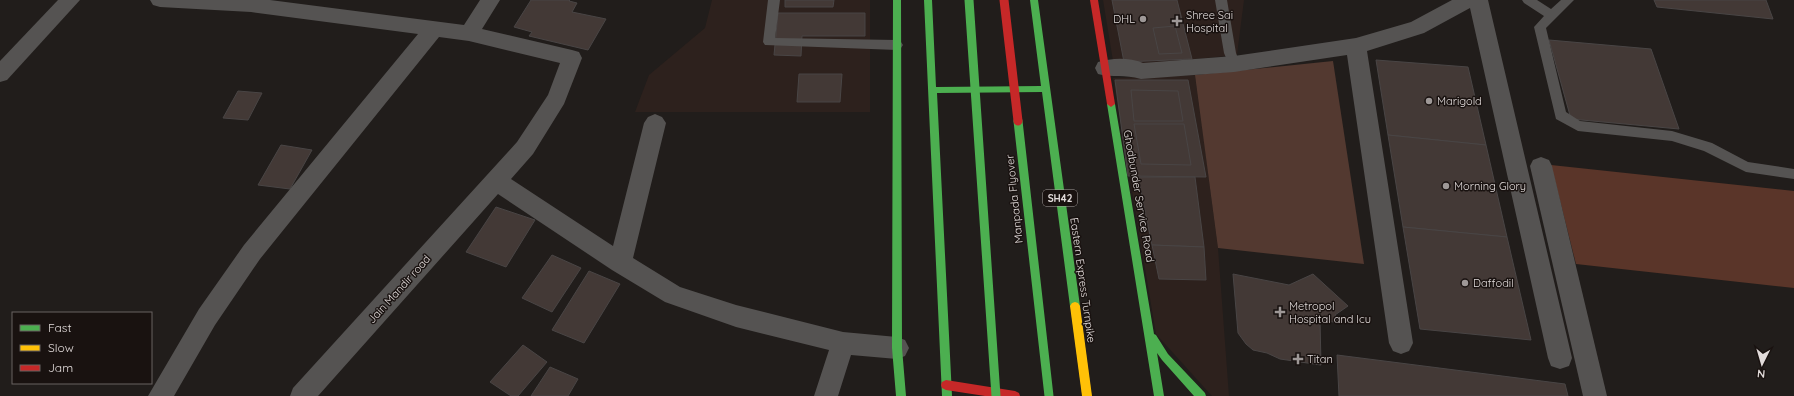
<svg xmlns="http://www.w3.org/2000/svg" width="1794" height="396" font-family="Quicksand,sans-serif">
<rect width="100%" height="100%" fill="#211d1b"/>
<g fill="#2d211d">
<polygon points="712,0 870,0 870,112 635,112 649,75 705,28"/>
<polygon points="1103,0 1244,0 1237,55 1114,67"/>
<polygon points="1195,75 1218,248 1229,396 1212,396 1156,334 1113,78"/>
</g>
<polygon fill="#533930" points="1333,61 1364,264 1218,248 1195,75"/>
<polygon fill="#5a3529" points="1551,165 1794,191 1794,288 1576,264"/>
<g fill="#433936" stroke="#494545">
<polygon points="531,0 570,0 569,1 577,3 572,12 606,19 588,50 529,36 532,32 514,27"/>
<polygon points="785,0 834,0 833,7 785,7"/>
<polygon points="1112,0 1177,0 1192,59 1124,62"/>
<polygon points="1654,0 1766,0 1773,19 1657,7"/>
<polygon points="778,13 865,13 865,36 802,36 801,56 774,55"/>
<polygon points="1175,26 1182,53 1159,54 1153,28"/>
<polygon points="1549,40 1651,49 1679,129 1571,119"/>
<polygon points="1376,60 1468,67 1486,145 1388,135"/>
<polygon points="799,74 842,74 840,102 797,102"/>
<polygon points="1115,80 1188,80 1206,177 1128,176"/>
<polygon points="1131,90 1178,91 1183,121 1134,121"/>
<polygon points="238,91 262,93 248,120 223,118"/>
<polygon points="1134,124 1184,124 1191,165 1141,164"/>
<polygon points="1388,135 1486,145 1507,237 1403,227"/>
<polygon points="281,145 312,150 290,189 258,185"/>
<polygon points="1138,177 1195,177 1204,247 1152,245"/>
<polygon points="496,207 535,220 506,267 466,252"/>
<polygon points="1403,227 1507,237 1531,340 1420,329"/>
<polygon points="1152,245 1204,247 1206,280 1159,279"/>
<polygon points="552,255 581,268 552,312 522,298"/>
<polygon points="589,271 620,284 584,343 552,330"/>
<polygon points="1233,274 1289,285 1313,274 1348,306 1335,315 1340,323 1320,320 1321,365 1280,359 1267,353 1253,350 1246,344 1238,333"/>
<polygon points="523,345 547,362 518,396 511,396 490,382"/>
<polygon points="1337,355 1565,384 1568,396 1339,396"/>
<polygon points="550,367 578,379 568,396 531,396"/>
</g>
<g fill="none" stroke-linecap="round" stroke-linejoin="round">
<g fill="#555352" fill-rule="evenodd">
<polygon points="768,0 780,0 775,38 897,40 901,42 903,45 901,48 897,50 765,45 763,42"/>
<polygon points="1215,0 1227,0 1236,53 1240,64 1238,67 1230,67 1224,53"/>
<polygon points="1522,0 1537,0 1551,9 1561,0 1574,0 1546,28 1566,112 1580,121 1672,131 1712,143 1748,162 1794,169 1794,179 1746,172 1704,151 1672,141 1578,131 1556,119 1534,27 1544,16 1524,3"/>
</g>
<g fill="#555352" fill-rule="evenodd">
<polygon points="58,0 80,0 7,80 0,82 0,61"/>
<polygon points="150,0 270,0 464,25 480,0 500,0 482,29 572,50 579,52 582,58 564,104 533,154 511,179 613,246 644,123 648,117 655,114 662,117 666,123 633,258 680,287 736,305 843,332 897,337 905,340 909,348 905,356 897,359 851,355 838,396 814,396 829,350 736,327 665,302 612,270 498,194 318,396 290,396 293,388 517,142 548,95 560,63 469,41 439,37 260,259 215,325 174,396 148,396 199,309 244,245 418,34 251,12 160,7 153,5"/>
<path d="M1452 0H1488L1572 358 1569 366 1560 369 1551 366 1548 358 1470 8 1424 33 1367 51 1413 343 1409 351 1401 354 1393 351 1389 343 1347 55 1234 72 1141 79C1124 74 1113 78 1098 74L1095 68 1098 62C1111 58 1129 57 1143 63L1234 56 1356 38 1411 22Z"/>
<polygon points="1541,157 1549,160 1552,166 1607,396 1583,396 1530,166 1533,160"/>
</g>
<g fill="#4caf50" fill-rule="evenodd">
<polygon points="893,0 901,0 902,348 906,396 896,396 892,348"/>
<polygon points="924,0 932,0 936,87 1041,86 1030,0 1038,0 1080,306 1078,309 1075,310 1072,309 1070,306 1042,92 937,93 952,396 942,396"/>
<polygon points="1111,101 1115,104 1154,334 1156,335 1168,354 1205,393 1206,396 1194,396 1162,360 1157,353 1164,396 1154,396 1107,104"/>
</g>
<polygon fill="#ffc107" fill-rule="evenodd" points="1075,302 1078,303 1080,306 1092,396 1082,396 1070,306 1072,303"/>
<g fill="#c62828" fill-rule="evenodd">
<polygon points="1090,0 1098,0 1115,104 1111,107 1107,104"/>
<polygon points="946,380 1015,391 1019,393 1020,396 985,396 946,390 942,388 941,385 942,382"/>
</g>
<g stroke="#4caf50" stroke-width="9">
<polyline points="969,0 996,396"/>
<polyline points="1018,121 1049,396"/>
</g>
<polyline stroke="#c62828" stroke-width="9" points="1004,0 1018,121"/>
</g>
<g fill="#9e9897" stroke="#191210" stroke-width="1.5">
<circle cx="1143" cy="19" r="4"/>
<path d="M1175 15h4v4h4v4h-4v4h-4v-4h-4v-4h4z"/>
<circle cx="1429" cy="101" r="4"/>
<circle cx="1446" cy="186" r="4"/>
<circle cx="1465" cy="283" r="4"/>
<path d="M1278 306h4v4h4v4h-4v4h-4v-4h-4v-4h4z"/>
<path d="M1296 353h4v4h4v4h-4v4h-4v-4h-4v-4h4z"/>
</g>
<g text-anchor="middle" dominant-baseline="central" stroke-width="3" stroke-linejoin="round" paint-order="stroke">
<rect fill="#191210" stroke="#a59f9d" stroke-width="1" x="1043" y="190" width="34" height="16" rx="3"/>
<g font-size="10" font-weight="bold" fill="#e1dbda">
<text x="1060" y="198">SH42</text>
</g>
<g font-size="11" fill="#e1dbda" stroke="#191210" text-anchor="start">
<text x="1186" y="15">Shree Sai<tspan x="1186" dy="13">Hospital</tspan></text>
<text x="1135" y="19" text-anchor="end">DHL</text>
<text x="1437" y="101">Marigold</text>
<text x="1454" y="186">Morning Glory</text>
<text x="1473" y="283">Daffodil</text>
<text x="1289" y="306">Metropol<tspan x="1289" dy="13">Hospital and Icu</tspan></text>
<text x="1307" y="359">Titan</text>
</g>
<g font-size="11" fill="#e1dbda" stroke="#191210">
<text transform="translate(1139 196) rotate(80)">Ghodbunder Service Road</text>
<text transform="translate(1014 199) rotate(-96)">Manpada Flyover</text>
<text transform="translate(1083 280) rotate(82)">Eastern Express Turnpike</text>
<text transform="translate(399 289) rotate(-48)">Jain Mandir road</text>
</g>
</g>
<rect x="12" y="312" width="140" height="72" fill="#191210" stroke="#696261"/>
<rect x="20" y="325" width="20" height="6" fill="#4caf50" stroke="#696261"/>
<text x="48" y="332" font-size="12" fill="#e1dbda">Fast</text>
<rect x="20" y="345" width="20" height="6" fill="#ffc107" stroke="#696261"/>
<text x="48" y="352" font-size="12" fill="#e1dbda">Slow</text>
<rect x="20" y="365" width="20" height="6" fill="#c62828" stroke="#696261"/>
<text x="48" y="372" font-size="12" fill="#e1dbda">Jam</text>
<g transform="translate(1762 364) rotate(185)" stroke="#191210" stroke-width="3" paint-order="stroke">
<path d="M0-3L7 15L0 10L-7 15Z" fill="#e1dbda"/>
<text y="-6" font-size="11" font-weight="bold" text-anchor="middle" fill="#e1dbda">N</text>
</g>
</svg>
